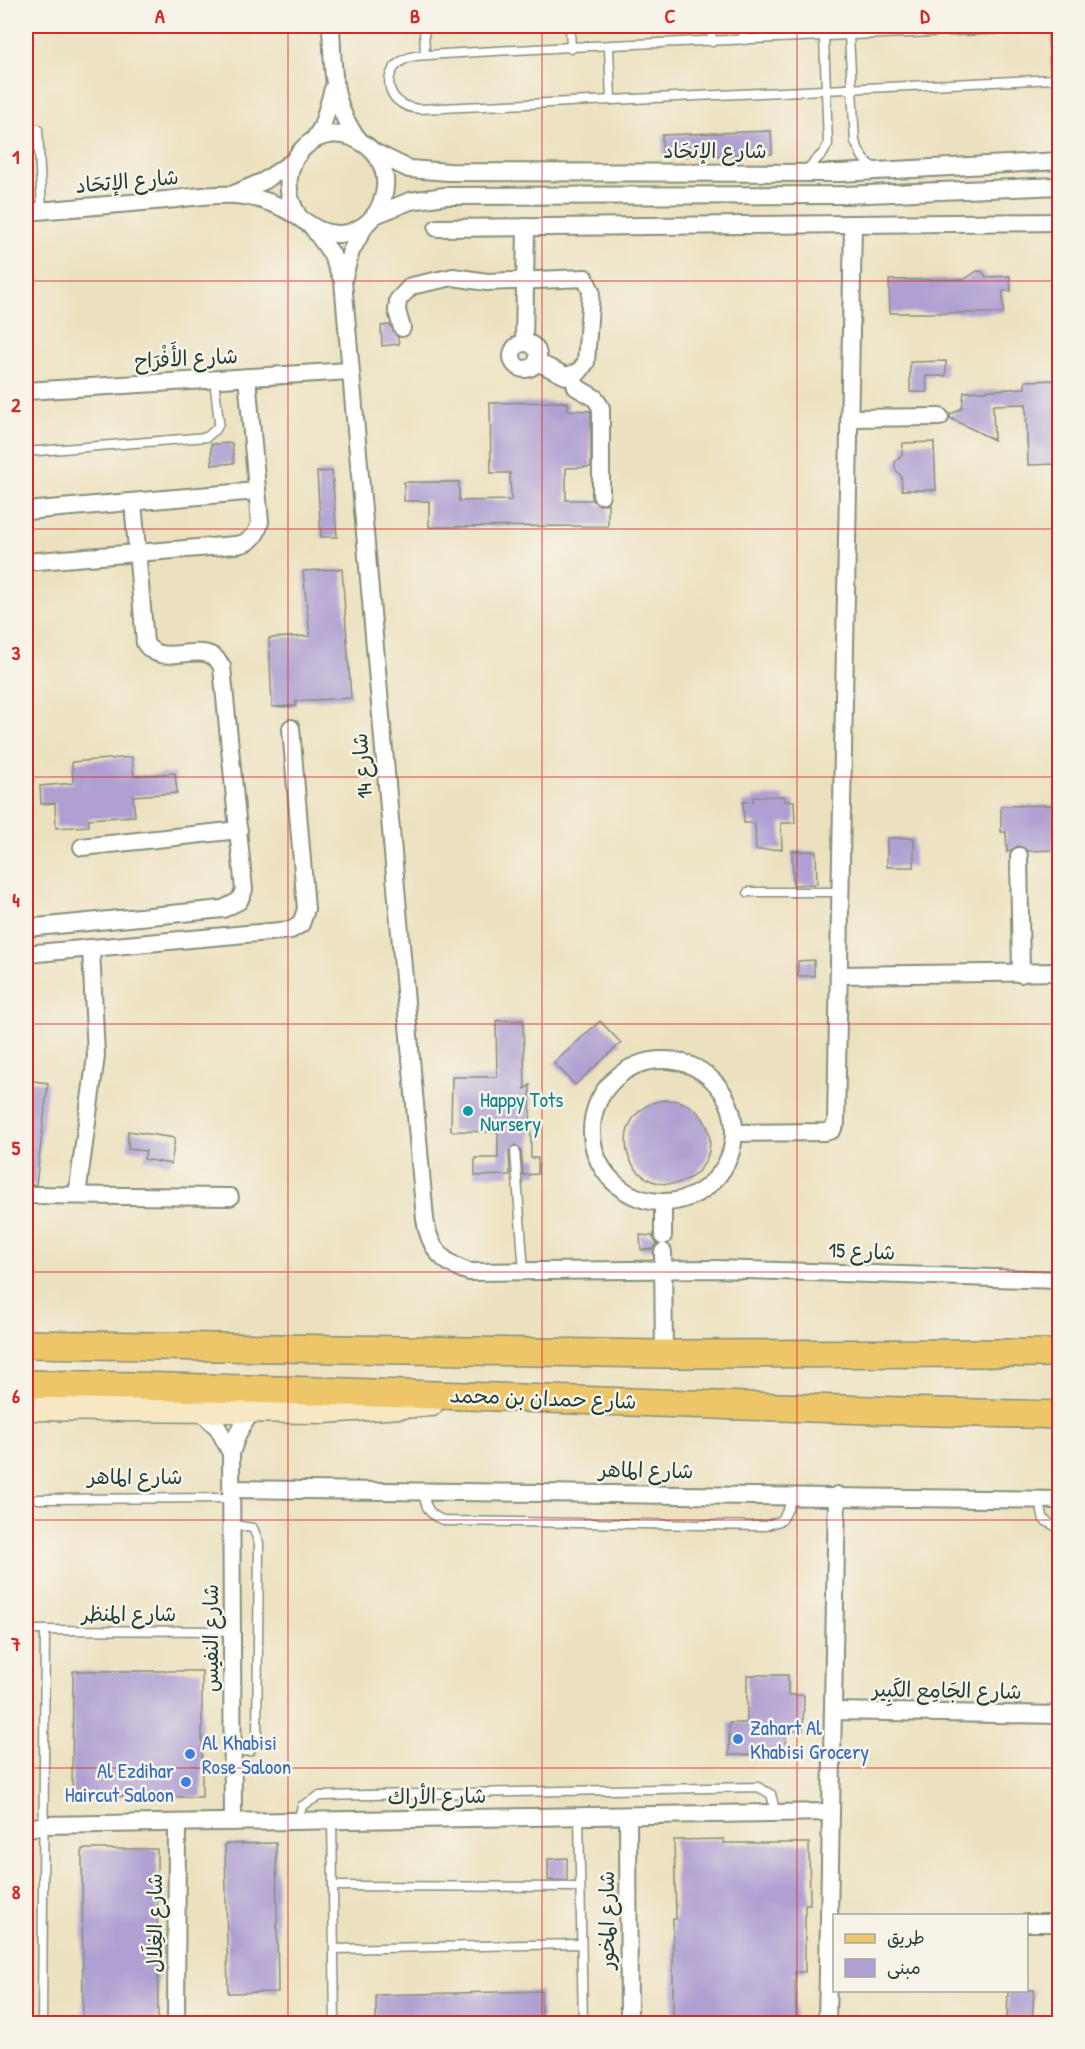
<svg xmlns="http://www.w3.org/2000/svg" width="1085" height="2049" font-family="'Patrick Hand','Playpen Sans Arabic',sans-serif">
<rect width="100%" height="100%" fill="#f7f3e8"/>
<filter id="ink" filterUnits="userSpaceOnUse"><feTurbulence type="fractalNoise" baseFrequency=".0167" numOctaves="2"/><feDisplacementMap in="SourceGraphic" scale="12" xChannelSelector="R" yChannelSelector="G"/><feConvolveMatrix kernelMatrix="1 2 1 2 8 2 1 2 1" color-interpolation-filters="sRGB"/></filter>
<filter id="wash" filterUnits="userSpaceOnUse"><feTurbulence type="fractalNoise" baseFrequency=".008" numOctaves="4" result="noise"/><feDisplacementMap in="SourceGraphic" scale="24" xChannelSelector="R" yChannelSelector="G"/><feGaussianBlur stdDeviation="1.35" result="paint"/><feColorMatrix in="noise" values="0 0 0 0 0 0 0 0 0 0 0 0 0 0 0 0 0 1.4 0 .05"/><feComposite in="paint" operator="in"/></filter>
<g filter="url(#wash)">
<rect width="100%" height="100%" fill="#ece1bf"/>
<g id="blocks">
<g fill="#af9fd2">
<polygon points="771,131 772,154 663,157 662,135"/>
<polygon points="977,271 983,272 986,277 1010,276 1011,291 1003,291 1003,313 890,313 889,280 965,279"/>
<polygon points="390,325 398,338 399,344 382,346 381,326"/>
<polygon points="946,361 946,376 926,376 927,392 910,392 910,362"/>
<polygon points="1059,380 1059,464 1028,465 1026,404 993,405 994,440 950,418 950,415 962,408 964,392 1025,388 1025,381"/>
<polygon points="568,402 568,410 591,411 591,467 566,468 566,500 592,500 600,505 608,503 608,526 429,527 429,501 404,501 404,482 459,482 459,501 511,500 510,473 491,473 490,403"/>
<polygon points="934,442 936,490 902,490 901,476 895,469 895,462 902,455 903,443"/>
<polygon points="232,443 234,463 212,465 211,444"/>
<polygon points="332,471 337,537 321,537 317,472"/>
<polygon points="342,569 351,698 296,701 296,706 272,707 269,638 310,636 303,571"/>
<polygon points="132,757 134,776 175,773 177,793 133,796 135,816 88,819 89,826 56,828 55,803 41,804 40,786 73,783 72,762"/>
<polygon points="784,796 784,801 794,801 795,823 781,823 782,849 756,850 755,823 744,823 743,802 753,801 753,797"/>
<polygon points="1059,805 1059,850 1028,851 1018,846 1007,852 1006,832 1001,832 1001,806"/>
<rect x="887" y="838" width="27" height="29"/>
<polygon points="792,851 816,851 817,884 793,885"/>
<polygon points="814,960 814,976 798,976 798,961"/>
<polygon points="523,1020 525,1089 530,1085 531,1158 538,1158 538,1174 523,1175 521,1150 515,1145 509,1151 510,1175 475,1176 475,1158 498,1158 498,1132 451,1131 452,1077 497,1077 496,1021"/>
<polygon points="600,1021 621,1043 575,1085 554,1063"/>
<polygon points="26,1080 48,1083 36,1185 26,1185"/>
<circle cx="668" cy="1142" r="42"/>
<polygon points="128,1131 175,1138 171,1164 144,1159 146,1151 128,1149"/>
<polygon points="640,1235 652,1236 657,1244 653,1249 641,1250"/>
<polygon points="73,1671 202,1671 202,1797 72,1796"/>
<polygon points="747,1675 788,1675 788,1695 804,1695 803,1731 786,1731 785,1755 729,1755 729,1723 747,1723"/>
<polygon points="724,1839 724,1843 809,1843 810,1904 805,1904 805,1972 795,1972 796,2024 673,2024 673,1919 676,1919 674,1840"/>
<polygon points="276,1843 278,1992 228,1993 225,1844"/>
<polygon points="82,1849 157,1849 158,2024 83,2024"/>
<polygon points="567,1858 567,1881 548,1880 548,1859"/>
<polygon points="1008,1990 1034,1990 1032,2024 1007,2023"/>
<polygon points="541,1991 542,2024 376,2024 376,1995"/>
</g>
</g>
</g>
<g filter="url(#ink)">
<use href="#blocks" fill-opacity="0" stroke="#868f7a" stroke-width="1.5"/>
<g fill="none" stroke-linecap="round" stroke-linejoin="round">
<defs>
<g id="lane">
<polyline points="424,26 425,55"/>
<polyline points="570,26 571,49"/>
<polyline points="711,26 712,42"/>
<polyline points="743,26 744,40"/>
<path d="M1052 27 1055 79 420 109C382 107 378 63 415 56 627 42 840 36 1052 27L1060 26"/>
<polyline points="849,36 855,142 863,158 877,171"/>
<polyline points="609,47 611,100"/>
<polyline points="38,129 42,211"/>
<polyline points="805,171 824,152 828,144 824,37"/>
<polyline points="26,452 207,437 217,428 219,422 214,379"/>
<polyline points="748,892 841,892"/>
<polyline points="515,1151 524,1272"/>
<path d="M423 1490C425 1507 429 1517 447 1521L765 1526 782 1520 789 1507 791 1495"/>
<polyline points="38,1499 232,1498"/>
<polyline points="1039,1500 1044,1520 1060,1529"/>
<polyline points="233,1525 253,1528 259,1543 257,1739 250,1751 233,1752"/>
<polyline points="26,1630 232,1631"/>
<polyline points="579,1816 583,2024"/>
<polyline points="298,1821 302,1806 319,1796 758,1787 771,1794 776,1814"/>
<polyline points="332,1821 335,2024"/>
<polyline points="333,1886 580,1887"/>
<polyline points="334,1949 581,1944"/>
<polyline points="42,2024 45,1630"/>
</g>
<g id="street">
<path d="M331 26C333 66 331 109 360 141"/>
<polyline points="313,141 322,127 333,89"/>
<polyline points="374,152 409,169 449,172 839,173 1060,161"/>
<polyline points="234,194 264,181 292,162"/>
<path d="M26 212C72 208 119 204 166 200 188 198 213 193 235 195 252 196 271 202 287 210 305 220 318 235 340 234 383 231 402 173 367 146 321 110 265 165 299 217"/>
<polyline points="375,215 410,201 445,196 844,195 1060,186"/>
<path d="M313 228 331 253 343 281 425 1219C429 1248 442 1263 469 1272L714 1269 1060 1280"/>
<polyline points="437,228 1060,222"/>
<polyline points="343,280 351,251 366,224"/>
<polyline points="402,328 397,311 398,300 411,286 453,277 487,282 585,278 591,291 586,362 579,372 566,376 537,362"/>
<circle cx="525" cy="356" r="13"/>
<polyline points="524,343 526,227"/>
<polyline points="573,375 576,387 595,398 601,408 601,495"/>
<polyline points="26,391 350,371"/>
<polyline points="849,418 940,417"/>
<polyline points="26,511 257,491"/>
<path d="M26 562 235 545C249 544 257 536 260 522L247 377"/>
<polyline points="82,847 239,830"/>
<polyline points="1019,856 1021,974"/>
<path d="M26 928 223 909 239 901 244 890 222 667C206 634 163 672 145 643L133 502"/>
<polyline points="26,954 291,930 301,924 306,909 291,728"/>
<polyline points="839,975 1060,972"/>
<circle cx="663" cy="1131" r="71"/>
<polyline points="735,1133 825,1132 832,1130 836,1123 853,224"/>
<polyline points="26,1195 230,1197"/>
<polyline points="77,1195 96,1056 91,948"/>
<polyline points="663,1202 663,1236"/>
<polyline points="663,1252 664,1354"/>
<polyline points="200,1410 218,1428 231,1453"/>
<polyline points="233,1489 1060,1500"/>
<polyline points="833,1711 1060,1715"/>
<polyline points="628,1816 629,2024"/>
<polyline points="233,1822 231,1453 238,1433 252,1410"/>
<polyline points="26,1829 43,1825 831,1812"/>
<polyline points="1026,1923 1060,1923"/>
<polyline points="176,2024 177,1823"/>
<polyline points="827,2024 837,1495"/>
</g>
<polyline id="secondary" points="26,1408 324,1411 431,1404"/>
<g id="primary">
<polyline points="26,1344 664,1354 1060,1353"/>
<path d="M26 1384C370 1389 715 1408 1060 1415"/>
</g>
</defs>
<use href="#lane" stroke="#868f7a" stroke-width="11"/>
<use href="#street" stroke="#868f7a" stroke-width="20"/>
<use href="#secondary" stroke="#868f7a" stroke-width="27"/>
<use href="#primary" stroke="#868f7a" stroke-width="30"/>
<use href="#lane" stroke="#fff" stroke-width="8"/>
<use href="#street" stroke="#fff" stroke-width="16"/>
<use href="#secondary" stroke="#f7e8c3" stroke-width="24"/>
<use href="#primary" stroke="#ecc669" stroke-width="27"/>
</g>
</g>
<path fill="none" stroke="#d62828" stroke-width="1.5" stroke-opacity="0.55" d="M288 26V2024M542 26V2024M797 26V2024M26 281H1060M26 529H1060M26 777H1060M26 1024H1060M26 1272H1060M26 1520H1060M26 1768H1060"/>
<circle fill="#0f9aa8" stroke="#f7f3e8" stroke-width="2" cx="468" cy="1111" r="6"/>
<g fill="#3f7fe0" stroke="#f7f3e8" stroke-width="2">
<circle cx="738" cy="1739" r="6"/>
<circle cx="190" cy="1754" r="6"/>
<circle cx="186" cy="1782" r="6"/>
</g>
<g text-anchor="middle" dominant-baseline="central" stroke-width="5" stroke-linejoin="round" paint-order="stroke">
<g font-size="21" fill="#1f3d34" stroke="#f7f3e8">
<text x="715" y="150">شارع الإتحَاد</text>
<text transform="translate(127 181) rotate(-5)">شارع الإتحَاد</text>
<text transform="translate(186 358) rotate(-3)">شارع الأَفْرَاح</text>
<text transform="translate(362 766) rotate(-95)">شارع 14</text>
<text transform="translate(862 1251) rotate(2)">شارع 15</text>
<text transform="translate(543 1398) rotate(2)">شارع حمدان بن محمد</text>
<text transform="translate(646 1470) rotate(1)">شارع الماهر</text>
<text x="135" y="1476">شارع الماهر</text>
<text x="129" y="1613">شارع المنظر</text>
<text transform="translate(210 1638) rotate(-90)">شارع النفيس</text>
<text transform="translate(947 1690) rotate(1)">شارع الجَامِع الكَبِير</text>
<text transform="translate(437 1796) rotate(-1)">شارع الأراك</text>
<text transform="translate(606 1920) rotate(-90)">شارع المخور</text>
<text transform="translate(154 1923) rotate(-90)">شارع الغِلَال</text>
</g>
<g font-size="21" fill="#0d838f" stroke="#f7f3e8" text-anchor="start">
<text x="480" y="1099">Happy Tots<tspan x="480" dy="24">Nursery</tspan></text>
</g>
<g font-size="21" fill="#366cbe" stroke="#f7f3e8" text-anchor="start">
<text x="750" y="1727">Zahart Al<tspan x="750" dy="24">Khabisi Grocery</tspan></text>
<text x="202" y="1742">Al Khabisi<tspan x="202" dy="24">Rose Saloon</tspan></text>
<text x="174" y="1770" text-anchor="end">Al Ezdihar<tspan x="174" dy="24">Haircut Saloon</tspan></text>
</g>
</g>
<rect width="1085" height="2049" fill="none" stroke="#f7f3e8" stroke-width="66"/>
<rect x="833" y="1914" width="195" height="78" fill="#f7f3e8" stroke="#a1aaa0" stroke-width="1.5"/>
<rect x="845" y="1934" width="30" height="9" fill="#ecc669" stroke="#a1aaa0" stroke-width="1.5"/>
<text x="887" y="1944" font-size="18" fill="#1f3d34">طريق</text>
<rect x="845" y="1959" width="30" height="18" fill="#af9fd2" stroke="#a1aaa0" stroke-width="1.5"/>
<text x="887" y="1974" font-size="18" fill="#1f3d34">مبنى</text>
<rect x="33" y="33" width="1019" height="1983" fill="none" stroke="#d62828" stroke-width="2"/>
<g font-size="20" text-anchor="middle" font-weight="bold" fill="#d62828">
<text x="160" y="23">A</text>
<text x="415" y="23">B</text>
<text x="670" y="23">C</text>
<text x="925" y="23">D</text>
<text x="16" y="164">1</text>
<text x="16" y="412">2</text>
<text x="16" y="660">3</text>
<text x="16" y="907">4</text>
<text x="16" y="1155">5</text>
<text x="16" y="1403">6</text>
<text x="16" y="1651">7</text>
<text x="16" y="1899">8</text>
</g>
</svg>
